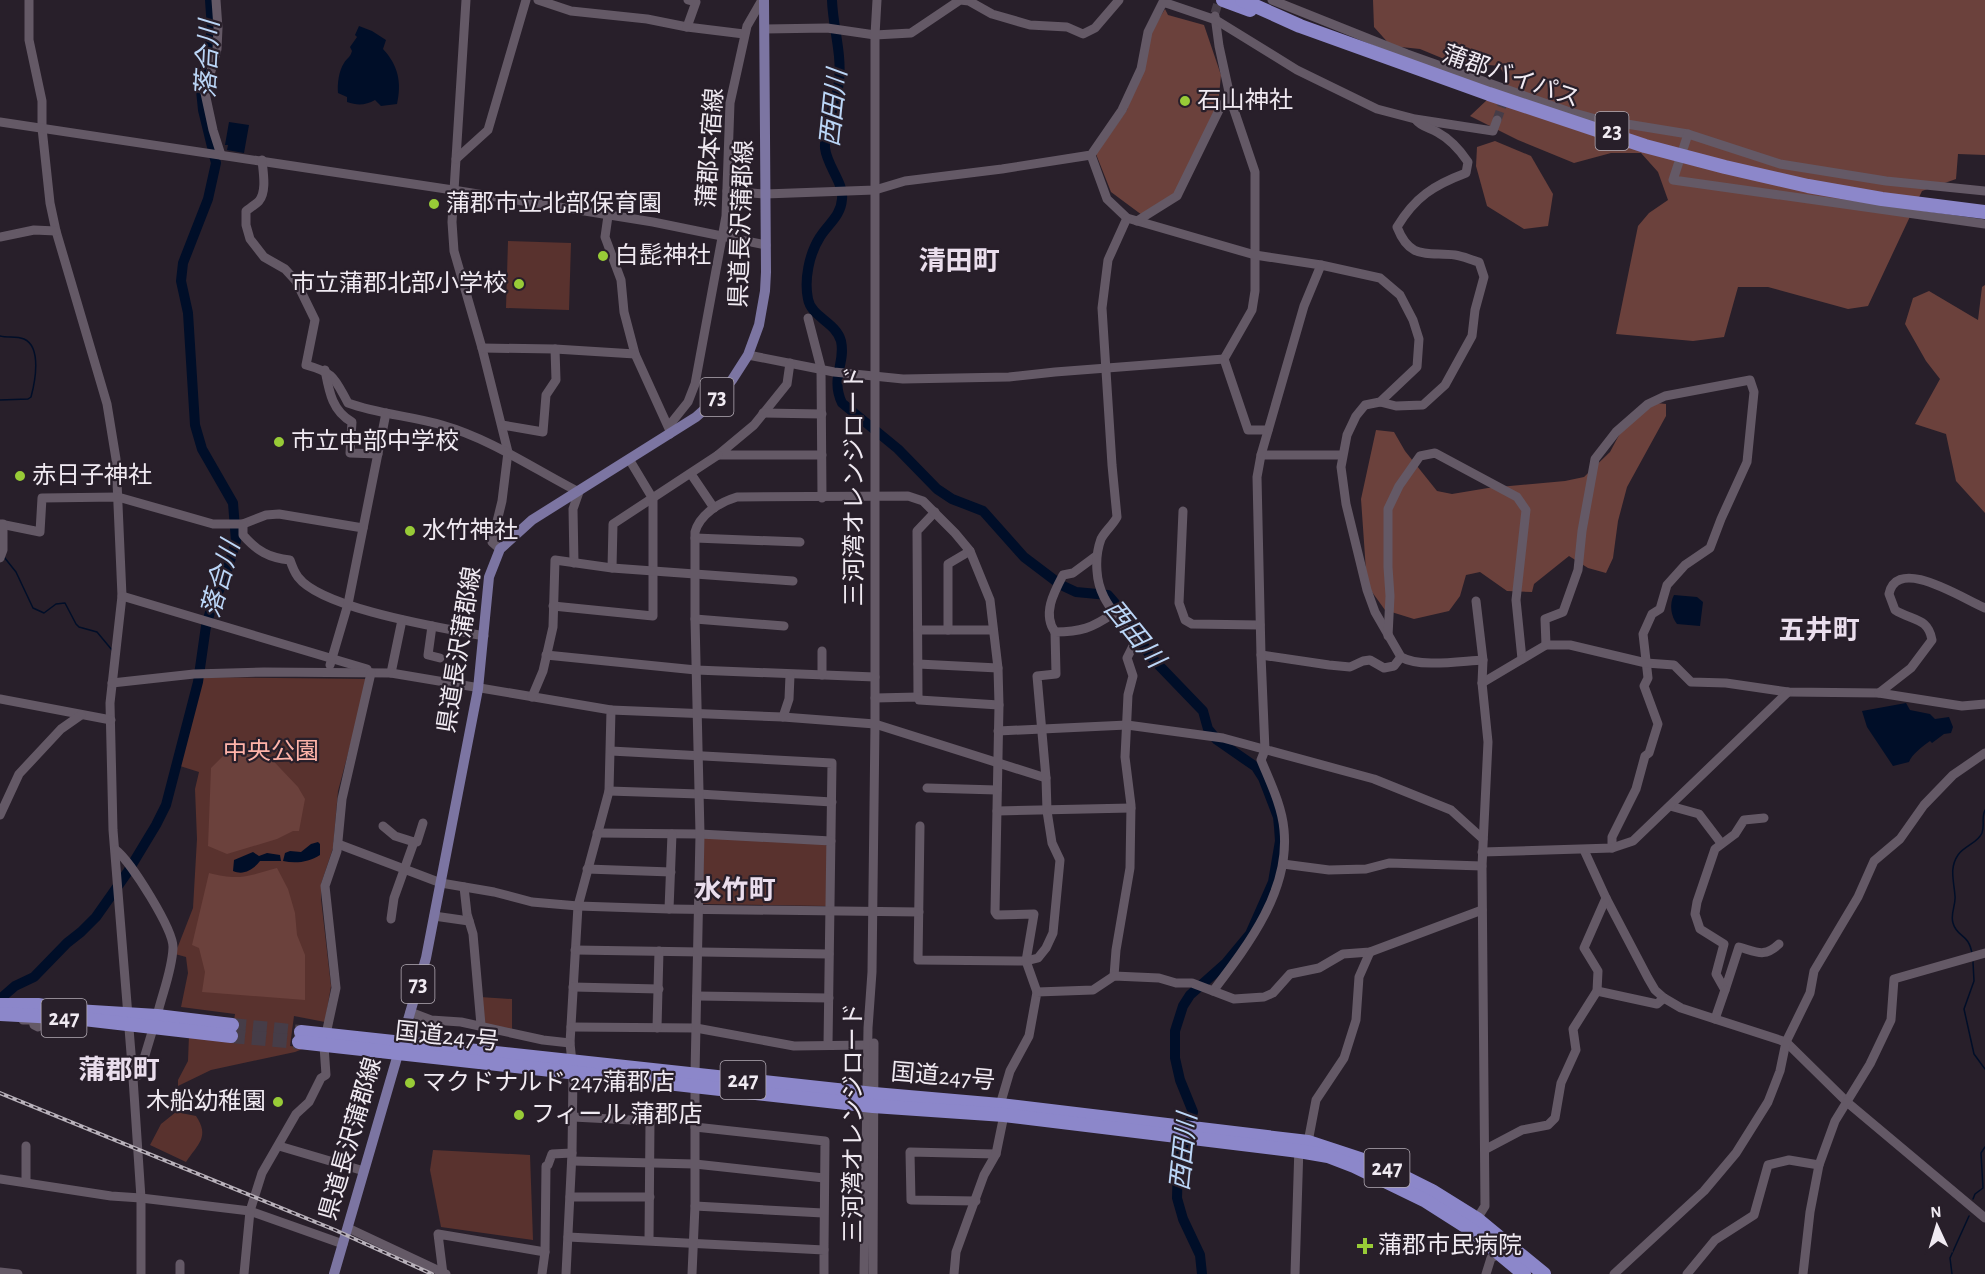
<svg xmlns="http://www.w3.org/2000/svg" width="1985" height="1274" font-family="'Alegreya Sans','Noto Sans JP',sans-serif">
<rect width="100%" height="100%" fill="#281f2a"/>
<g fill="#59322e">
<polygon points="508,241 571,243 569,310 506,308"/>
<polygon points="202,677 368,679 338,791 333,848 321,884 321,899 331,986 325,1022 294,1016 290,1046 305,1048 295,1052 211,1070 178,1086 178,1080 188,1061 189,1035 231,1041 235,1014 181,1007 188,973 186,957 175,954 193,908 197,839 195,789 199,772 180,766 178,759 194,696"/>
<polygon points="704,837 824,844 827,846 827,906 702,904"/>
<polygon points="480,997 512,999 512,1029 485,1024"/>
<path d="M176 1112 196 1116C210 1137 198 1144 186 1162L150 1145 161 1124Z"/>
<polygon points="433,1150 530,1155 533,1240 441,1227 430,1170"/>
</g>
<g fill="#6b413c">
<polygon points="1373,0 1985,0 1985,155 1958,154 1956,179 1922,191 1868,306 1848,309 1768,287 1738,287 1724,337 1693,341 1616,334 1638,226 1649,213 1668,200 1658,172 1641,153 1611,153 1574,163 1518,140 1470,116 1508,80 1499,66 1449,61 1420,49 1391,46 1374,27"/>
<polygon points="1165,9 1168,15 1204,25 1221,75 1218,106 1176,193 1142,215 1111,192 1096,154 1127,110 1151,32"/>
<polygon points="1495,141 1531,156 1553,194 1548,226 1524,229 1487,206 1476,166 1477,147"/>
<polygon points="1985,285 1985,513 1956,481 1946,434 1915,424 1940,379 1926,361 1905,324 1913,298 1929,291 1978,320 1982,287"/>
<polygon points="1647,402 1666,404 1666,416 1627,487 1618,521 1613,558 1606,573 1588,568 1569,556 1534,584 1532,592 1507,591 1480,572 1466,575 1460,596 1449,611 1414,619 1385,610 1367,585 1361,499 1376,430 1394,432 1405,451 1437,491 1452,494 1488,488 1565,481 1584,477 1610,452 1625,424"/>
<polygon points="262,749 298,787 305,799 299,831 293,831 277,839 227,854 208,846 211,768 225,754"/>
<path d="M277 868 288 889 295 913 297 935 305 955V1000L202 992 205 972 199 948 192 945 209 873C239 881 248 876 277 868Z"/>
</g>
<g fill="#000e28">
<path d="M359 26 372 31 386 40 383 49C398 65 402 82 397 104L381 106 375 100C366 105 358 106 347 102V97L338 93C337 84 339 70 344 63 347 58 350 58 352 51L350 47 357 37 355 35Z"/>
<polygon points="229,122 249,125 244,153 227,150 228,145 225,145"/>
<path d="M1674 595 1697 597 1703 602 1700 626 1677 624C1671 617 1669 604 1674 595Z"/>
<path d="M1906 703 1910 710 1930 714 1935 719 1949 717 1953 727 1951 733 1944 734 1932 743 1930 741C1923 746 1912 754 1909 762L1893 766 1867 727 1862 711Z"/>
<path d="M318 842 320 844V855C309 862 296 864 283 861L285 853 290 851 301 852 311 844Z"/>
<path d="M253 852 259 856 267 853 280 855 281 861H260C254 869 244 876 233 871L234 860Z"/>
</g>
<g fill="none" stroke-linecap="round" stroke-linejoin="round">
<g stroke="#000e28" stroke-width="1.5">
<path d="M0 336C8 338 16 336 24 339 42 347 35 382 31 397L28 399 0 400"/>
<polyline points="4,557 16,572 33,608 44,613 56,604 65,603 76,624 79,627 97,632 112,650"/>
<path d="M1972 954C1969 933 1957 938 1953 923 1950 914 1956 905 1955 896 1954 881 1949 868 1958 855 1964 846 1978 843 1982 833 1985 825 1981 818 1985 810"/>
<polyline points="1973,962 1974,981 1964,1009 1974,1054 1985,1069"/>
<polyline points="1973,1199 1975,1194 1983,1188 1981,1153 1985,1147"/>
<polyline points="1952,1274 1950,1258 1969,1216"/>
</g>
<g stroke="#000e28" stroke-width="10">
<path d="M832 0C833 28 842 53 839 81 837 104 824 125 825 148 827 166 844 183 842 199 841 216 828 224 820 237 809 254 804 280 808 299 811 317 836 322 841 341 846 364 830 377 842 403L898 449 937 489 952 499 983 511 1024 557 1061 585 1076 592 1108 595 1128 618 1150 656 1203 711 1208 729 1217 740 1256 767 1263 778 1278 817 1279 827 1280 841 1273 882 1250 934 1226 963 1190 995 1183 1006 1175 1031V1058L1180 1080 1193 1112 1178 1164 1177 1198 1183 1219 1200 1255 1202 1274"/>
<polyline points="0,999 15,986 34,977 67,943 81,932 96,917 127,873 156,825 166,805 198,682 206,626 211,609 226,574 236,541 233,503 202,449 195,425 188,313 181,281 183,263 208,199 216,163 203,110 201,90 212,29 210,0"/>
</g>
<g stroke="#463d48" stroke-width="9" stroke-dasharray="9 4.5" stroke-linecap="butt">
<polyline points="1215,13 1219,0"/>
<polyline points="1497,120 1506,94"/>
</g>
<g stroke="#463d48" stroke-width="14" stroke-dasharray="14 7" stroke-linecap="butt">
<polyline points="232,1025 301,1032"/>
<polyline points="231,1036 299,1042"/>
</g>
<g stroke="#645966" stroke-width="9">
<polyline points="29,0 29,40 42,101 42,128 50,203 56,231 107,404 116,459 122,596 110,703 113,830 133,1078 141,1198 141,1274"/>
<polyline points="216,0 218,28 217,49 205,93 213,130 221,155"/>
<polyline points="466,0 452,222 454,251 482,348 508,452 502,501 492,542 500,549"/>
<polyline points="538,0 571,11 647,19 687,27 744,34"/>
<polyline points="1272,0 1407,54 1567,111 1596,119 1688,134"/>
<polyline points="1215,16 1219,46 1231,101 1255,172 1255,291 1252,310 1224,359 1248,430 1268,430"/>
<polyline points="687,27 696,2 688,0"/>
<polyline points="765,29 827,28 875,35 911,33 960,0 969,1 992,14 1030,25 1067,27 1083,34 1095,28 1119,0"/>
<polyline points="0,122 453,190 653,222 766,245"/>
<path d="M1091 155 1107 199 1127 218 1255 255 1321 265 1380 278 1400 295 1413 320 1419 339 1417 367 1380 402 1365 405 1356 416 1347 435 1341 467 1346 504 1367 590 1375 612 1401 657C1420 668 1461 661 1483 660"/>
<polyline points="456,159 488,130 526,0"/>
<path d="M262 160C263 172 267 191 259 201 256 204 250 208 246 211V225L250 239 264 257 285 269 296 281 315 320 306 365C335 373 334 378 348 403 378 414 411 416 442 425 491 439 534 469 579 492L573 509 574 563"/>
<polyline points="727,191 765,194 875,190 905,181 1002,169 1091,155 1122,110 1141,69 1148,32 1163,2 1216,20 1297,70 1377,109 1415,119 1493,131 1497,120"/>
<polyline points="1985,191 1886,181 1780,164 1688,134 1673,180 1985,224"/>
<polyline points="608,216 605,237 621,280 624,312 635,354 670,431"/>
<polyline points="1137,221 1177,196 1220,108 1225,102 1231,101"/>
<polyline points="0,237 34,230 56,231"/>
<polyline points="808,318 821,368 822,498"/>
<polyline points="482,348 555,349 635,354"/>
<polyline points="748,355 834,372 903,379 1009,377 1055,372 1224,359"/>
<polyline points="790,363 787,384 754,425 718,455 822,455"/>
<path d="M325 370C329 391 332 411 352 422L350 453 378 454"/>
<path d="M1380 402 1396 406 1423 405 1445 385 1472 336 1475 310 1484 277 1479 262C1471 260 1463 256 1455 255 1426 252 1410 260 1397 227 1415 197 1434 185 1466 173L1468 162C1460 150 1450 139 1437 132 1430 128 1421 127 1416 120"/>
<polyline points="763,413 822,414"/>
<polyline points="502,425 543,432 546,395 556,380 555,349"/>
<polyline points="670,434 672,422 688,402 695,384 726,216 730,103 747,26 762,0"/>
<polyline points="1261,455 1342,455"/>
<polyline points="691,474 714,508"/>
<polyline points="1183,511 1179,603 1185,620 1192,624 1260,625"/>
<polyline points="0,524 40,532 42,498 118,497 213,524 243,524 266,515 279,514 363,528"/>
<path d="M243 524V535C257 551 269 558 290 560 292 566 295 573 298 577 322 609 443 628 484 636"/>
<polyline points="695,538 800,542"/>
<polyline points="0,558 3,550 3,524"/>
<polyline points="612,568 613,524 718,455"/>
<polyline points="122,596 367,669"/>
<polyline points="553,606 653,616 653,499 629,459"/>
<polyline points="695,619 784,626"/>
<polyline points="432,626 428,655 440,658"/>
<polyline points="918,630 993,630"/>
<polyline points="948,630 948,564 970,551"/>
<path d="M1055 632C1042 614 1054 592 1063 575L1073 573 1096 556"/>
<polyline points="1388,636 1390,596 1388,567 1388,509 1399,486 1420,456 1435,453 1517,497 1526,510 1516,600 1522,659"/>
<polyline points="1546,645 1545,619 1563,612 1578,570 1582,531 1595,459 1616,432 1648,404 1665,396 1750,380 1754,392 1747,462 1721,519 1710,548 1685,565 1667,585 1660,609 1652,614 1643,634 1648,678 1644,686 1658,724 1649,753 1645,756 1636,789 1612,837 1612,848"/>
<polyline points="546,655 696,670 875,677"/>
<polyline points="1261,655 1329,665 1350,667 1363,661 1370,660 1384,668 1394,666 1401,657"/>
<polyline points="918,664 998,668"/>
<polyline points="330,665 348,604 386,413"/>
<polyline points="391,673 402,620"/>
<polyline points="822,675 822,651"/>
<polyline points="112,683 194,674 264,672 391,673 611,710 609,791 578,906 570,1043 573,1072 572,1153 566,1274"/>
<polyline points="1482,683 1546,645 1570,645 1646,663 1674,665 1691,682 1726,683 1788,692 1879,693 1962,706 1985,704"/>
<path d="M1879 693 1911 668 1932 640C1928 617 1912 621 1895 610L1889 594C1897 555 1963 599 1985 608"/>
<polyline points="532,697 543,671 553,627 555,560 612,568 793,581"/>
<polyline points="918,697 917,531 935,512"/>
<polyline points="875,698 918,697 919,700 999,705"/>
<polyline points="0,699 111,720"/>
<polyline points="611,710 783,717 875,724 1046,778"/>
<polyline points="783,717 789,699 790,675"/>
<polyline points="998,731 1127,725 1223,738 1374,779 1451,810 1483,839"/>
<polyline points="611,751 832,763 828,1045"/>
<polyline points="927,788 997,790"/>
<polyline points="609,791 699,794 832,802"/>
<polyline points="1670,806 1699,814 1721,843"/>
<polyline points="997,811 1131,808"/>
<polyline points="0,815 19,774 61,729 81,715"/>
<path d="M1764 818 1744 820 1735 834 1715 849 1697 902 1695 914 1700 929 1724 944 1716 974 1725 990 1739 947C1757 952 1764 958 1779 944"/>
<polyline points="383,826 395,836 414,842 417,842 423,823"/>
<path d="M920 826 918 960 1026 961 1038 958 1046 948 1053 933 1060 860 1052 843 1047 811 1046 778 1037 676 1056 674 1055 632C1081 632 1092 628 1114 613"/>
<polyline points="597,833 700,834 831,841"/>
<polyline points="338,844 441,883 494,892 532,902 578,906 669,909 919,912"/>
<path d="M116 850C131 862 174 930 173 948 172 971 162 994 157 1016"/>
<polyline points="1584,850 1606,898 1648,978 1655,990 1664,998 1681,1008 1786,1042 1848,1103 1985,1218"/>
<polyline points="1482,852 1612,848 1633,841 1788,692"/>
<polyline points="1283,864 1329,870 1366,869 1389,863 1482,866"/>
<polyline points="587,869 671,872"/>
<polyline points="464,887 467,914 473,934 481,1025"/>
<polyline points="669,909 672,834"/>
<polyline points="434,916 469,921"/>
<polyline points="391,919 394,898 414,842"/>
<polyline points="575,950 829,954"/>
<path d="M1114 976 1116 950 1130 868 1131 805 1125 757 1128 695 1133 676 1127 658 1134 644C1121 616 1099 604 1097 571 1096 559 1097 550 1101 539 1105 531 1113 525 1117 517L1112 465 1102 308 1108 260 1127 218"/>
<polyline points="573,987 659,989"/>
<path d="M1213 991C1248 945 1290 891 1284 830 1282 806 1270 782 1261 760L1265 750 1261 655 1257 477 1261 455 1304 306 1321 265"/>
<polyline points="1597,991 1657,1004 1664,998"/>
<polyline points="697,996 829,998"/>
<polyline points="410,1012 431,1020 461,1022 543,1040 570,1043"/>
<polyline points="1715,1019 1725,990"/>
<polyline points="23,1020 33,1020 34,1025 38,1027 42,1024 42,1017"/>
<polyline points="571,1027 696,1028 794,1046 868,1045"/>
<polyline points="657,1028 659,951"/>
<polyline points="326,1034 336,988 325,886 337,851 342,799 371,673"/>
<polyline points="133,1078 139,1075 152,1032"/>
<polyline points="1000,1105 1010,1071 1029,1036 1037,992 1093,990 1114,976 1159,978 1176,983 1192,983 1234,999 1264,997 1273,993 1290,974 1319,968 1343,954 1370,952 1482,910"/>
<polyline points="573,1117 650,1121 649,1240"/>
<polyline points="1308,1142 1316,1100 1344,1058 1356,1020 1359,977 1370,952"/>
<polyline points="279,1146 364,1171"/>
<polyline points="1486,1149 1522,1130 1548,1125 1555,1118 1561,1083 1576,1050 1573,1029 1597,991 1598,971 1584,948 1606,898"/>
<polyline points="572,1161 695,1164 824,1178"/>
<polyline points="0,1179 111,1196 141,1198 250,1211 343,1244"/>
<polyline points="26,1182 26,1146"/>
<polyline points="570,1197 650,1197"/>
<polyline points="976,1201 911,1200 910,1152 996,1154"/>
<polyline points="695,1206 823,1213"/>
<polyline points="1475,1222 1485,1206 1482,866 1488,742 1482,683 1483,660 1476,601"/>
<polyline points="348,1228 446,1274"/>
<polyline points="568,1237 824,1250 824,1274"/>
<path d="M824 1250 825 1141 695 1127V1074L700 834 695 619V532C700 514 720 502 737 497L908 496 923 501 955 533 970 551 990 600 998 668 999 705 995 912 997 915 1034 914 1026 961 1037 992"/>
<polyline points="0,1272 18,1274"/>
<polyline points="180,1274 180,1264"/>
<polyline points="244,1274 250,1211 262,1173 296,1114 309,1102 321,1078 326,1075 324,1046"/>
<polyline points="443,1274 438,1234 545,1252"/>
<polyline points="542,1274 545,1252 546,1166 548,1165 552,1154 572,1153"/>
<polyline points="692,1274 695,1206 695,1127"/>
<polyline points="864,1274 868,1028 872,972 875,724 875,35 877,0"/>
<polyline points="873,1274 874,1043"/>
<polyline points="954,1274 956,1252 984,1175 996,1154 1004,1115"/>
<polyline points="1295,1274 1299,1146"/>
<polyline points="1486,1274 1491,1258 1501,1253"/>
<polyline points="1614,1274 1704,1191 1736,1153 1768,1102 1780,1071 1786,1042 1810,993 1814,971 1858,897 1874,861 1900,839 1924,805 1953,775 1985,753"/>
<polyline points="1687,1274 1715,1240 1754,1215 1768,1165 1789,1160 1819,1165"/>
<polyline points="1803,1274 1810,1212 1819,1165 1835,1121 1870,1064 1891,1020 1894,979 1985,953"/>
</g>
<polyline stroke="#7c75a2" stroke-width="10" points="334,1274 426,958 478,689 489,577 500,549 532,520 696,417 715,400 732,380 748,355 759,325 765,291 766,272 764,0"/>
<g stroke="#8c87ca" stroke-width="14">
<polyline points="1223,0 1250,10"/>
<polyline points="1242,0 1300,26 1489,94 1645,146 1725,167 1808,186 1882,199 1985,212"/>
<polyline points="0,1005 38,1005 76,1011 157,1016 232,1025"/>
<polyline points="0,1014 75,1018 231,1036"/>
<polyline points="301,1032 874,1094 1000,1105 1308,1142 1384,1167 1432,1191 1477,1219 1544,1274"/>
<polyline points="299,1042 873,1106 1004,1115 1299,1151 1328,1156 1354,1166 1426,1201 1470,1229 1524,1274"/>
</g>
<defs>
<polyline id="rail" points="0,1093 335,1230 432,1274"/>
</defs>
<use href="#rail" stroke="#b8b1ba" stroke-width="4"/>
<use href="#rail" stroke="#281f2a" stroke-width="1.5" stroke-dasharray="4.5" stroke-linecap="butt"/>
</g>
<g fill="#98cb37" stroke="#281f2a" stroke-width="2">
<circle cx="1185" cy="101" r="6"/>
<circle cx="434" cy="204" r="6"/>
<circle cx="603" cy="256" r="6"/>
<circle cx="519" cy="284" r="6"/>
<circle cx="279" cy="442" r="6"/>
<circle cx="20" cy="476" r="6"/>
<circle cx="410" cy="531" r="6"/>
<circle cx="410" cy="1083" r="6"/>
<circle cx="278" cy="1102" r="6"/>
<circle cx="519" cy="1115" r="6"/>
<path d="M1362 1237h6v6h6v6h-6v6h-6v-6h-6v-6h6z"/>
</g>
<g text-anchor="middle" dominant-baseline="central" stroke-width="4.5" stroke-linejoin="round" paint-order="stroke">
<g fill="#281f2a" stroke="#b4adb6" stroke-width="1.5">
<rect x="1595.5" y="112" width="33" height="38" rx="4.5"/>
<rect x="700.5" y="378" width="33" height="38" rx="4.5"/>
<rect x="401.5" y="965" width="33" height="38" rx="4.5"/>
<rect x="41.5" y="999" width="45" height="38" rx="4.5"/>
<rect x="720.5" y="1061" width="45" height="38" rx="4.5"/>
<rect x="1364.5" y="1149" width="45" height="38" rx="4.5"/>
</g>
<g font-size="22" font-weight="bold" fill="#f0eaf2">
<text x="1612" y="131">23</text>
<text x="717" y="397">73</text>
<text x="418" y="984">73</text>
<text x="64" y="1018">247</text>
<text x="743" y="1080">247</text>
<text x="1387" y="1168">247</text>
</g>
<g font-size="24" fill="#f0eaf2" stroke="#281f2a">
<text transform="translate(1511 77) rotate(19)">蒲郡バイパス</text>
<text transform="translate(711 148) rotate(-86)">蒲郡本宿線</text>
<text transform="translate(742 224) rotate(-88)">県道長沢蒲郡線</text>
<text transform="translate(855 486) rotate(-90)">三河湾オレンジロード</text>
<text transform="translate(460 650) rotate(-81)">県道長沢蒲郡線</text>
<text transform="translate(447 1037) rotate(6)">国道247号</text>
<text transform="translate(943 1077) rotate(5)">国道247号</text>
<text transform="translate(854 1123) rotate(-90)">三河湾オレンジロード</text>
<text transform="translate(351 1139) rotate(-74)">県道長沢蒲郡線</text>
</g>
<g font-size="24" fill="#f0eaf2" stroke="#281f2a" text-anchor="start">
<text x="1197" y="101">石山神社</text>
<text x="446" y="204">蒲郡市立北部保育園</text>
<text x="615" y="256">白髭神社</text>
<text x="507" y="284" text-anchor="end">市立蒲郡北部小学校</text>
<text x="291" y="442">市立中部中学校</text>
<text x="32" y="476">赤日子神社</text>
<text x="422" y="531">水竹神社</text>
<text x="422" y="1083">マクドナルド 247蒲郡店</text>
<text x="266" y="1102" text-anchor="end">木船幼稚園</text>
<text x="531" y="1115">フィール 蒲郡店</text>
<text x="1378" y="1246">蒲郡市民病院</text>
</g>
<g font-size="24" fill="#feb3a9" stroke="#281f2a">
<text x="271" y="752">中央公園</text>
</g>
<g font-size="26" font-style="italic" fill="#bbd6f7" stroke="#281f2a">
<text transform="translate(208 59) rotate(-87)">落合川</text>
<text transform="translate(834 108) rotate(-84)">西田川</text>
<text transform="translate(221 579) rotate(-74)">落合川</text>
<text transform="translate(1134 634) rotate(51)">西田川</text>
<text transform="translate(1184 1152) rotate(-84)">西田川</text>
</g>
<g font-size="27" font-weight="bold" fill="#eadeed" stroke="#281f2a">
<text x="959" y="261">清田町</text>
<text x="1819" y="630">五井町</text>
<text x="735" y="890">水竹町</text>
<text x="119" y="1070">蒲郡町</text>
</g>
</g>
<g transform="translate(1937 1226) rotate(356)" stroke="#281f2a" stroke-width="4.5" paint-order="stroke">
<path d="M0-4.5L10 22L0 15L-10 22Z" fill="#f0eaf2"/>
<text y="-9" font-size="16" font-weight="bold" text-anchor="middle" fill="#f0eaf2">N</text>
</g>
</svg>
